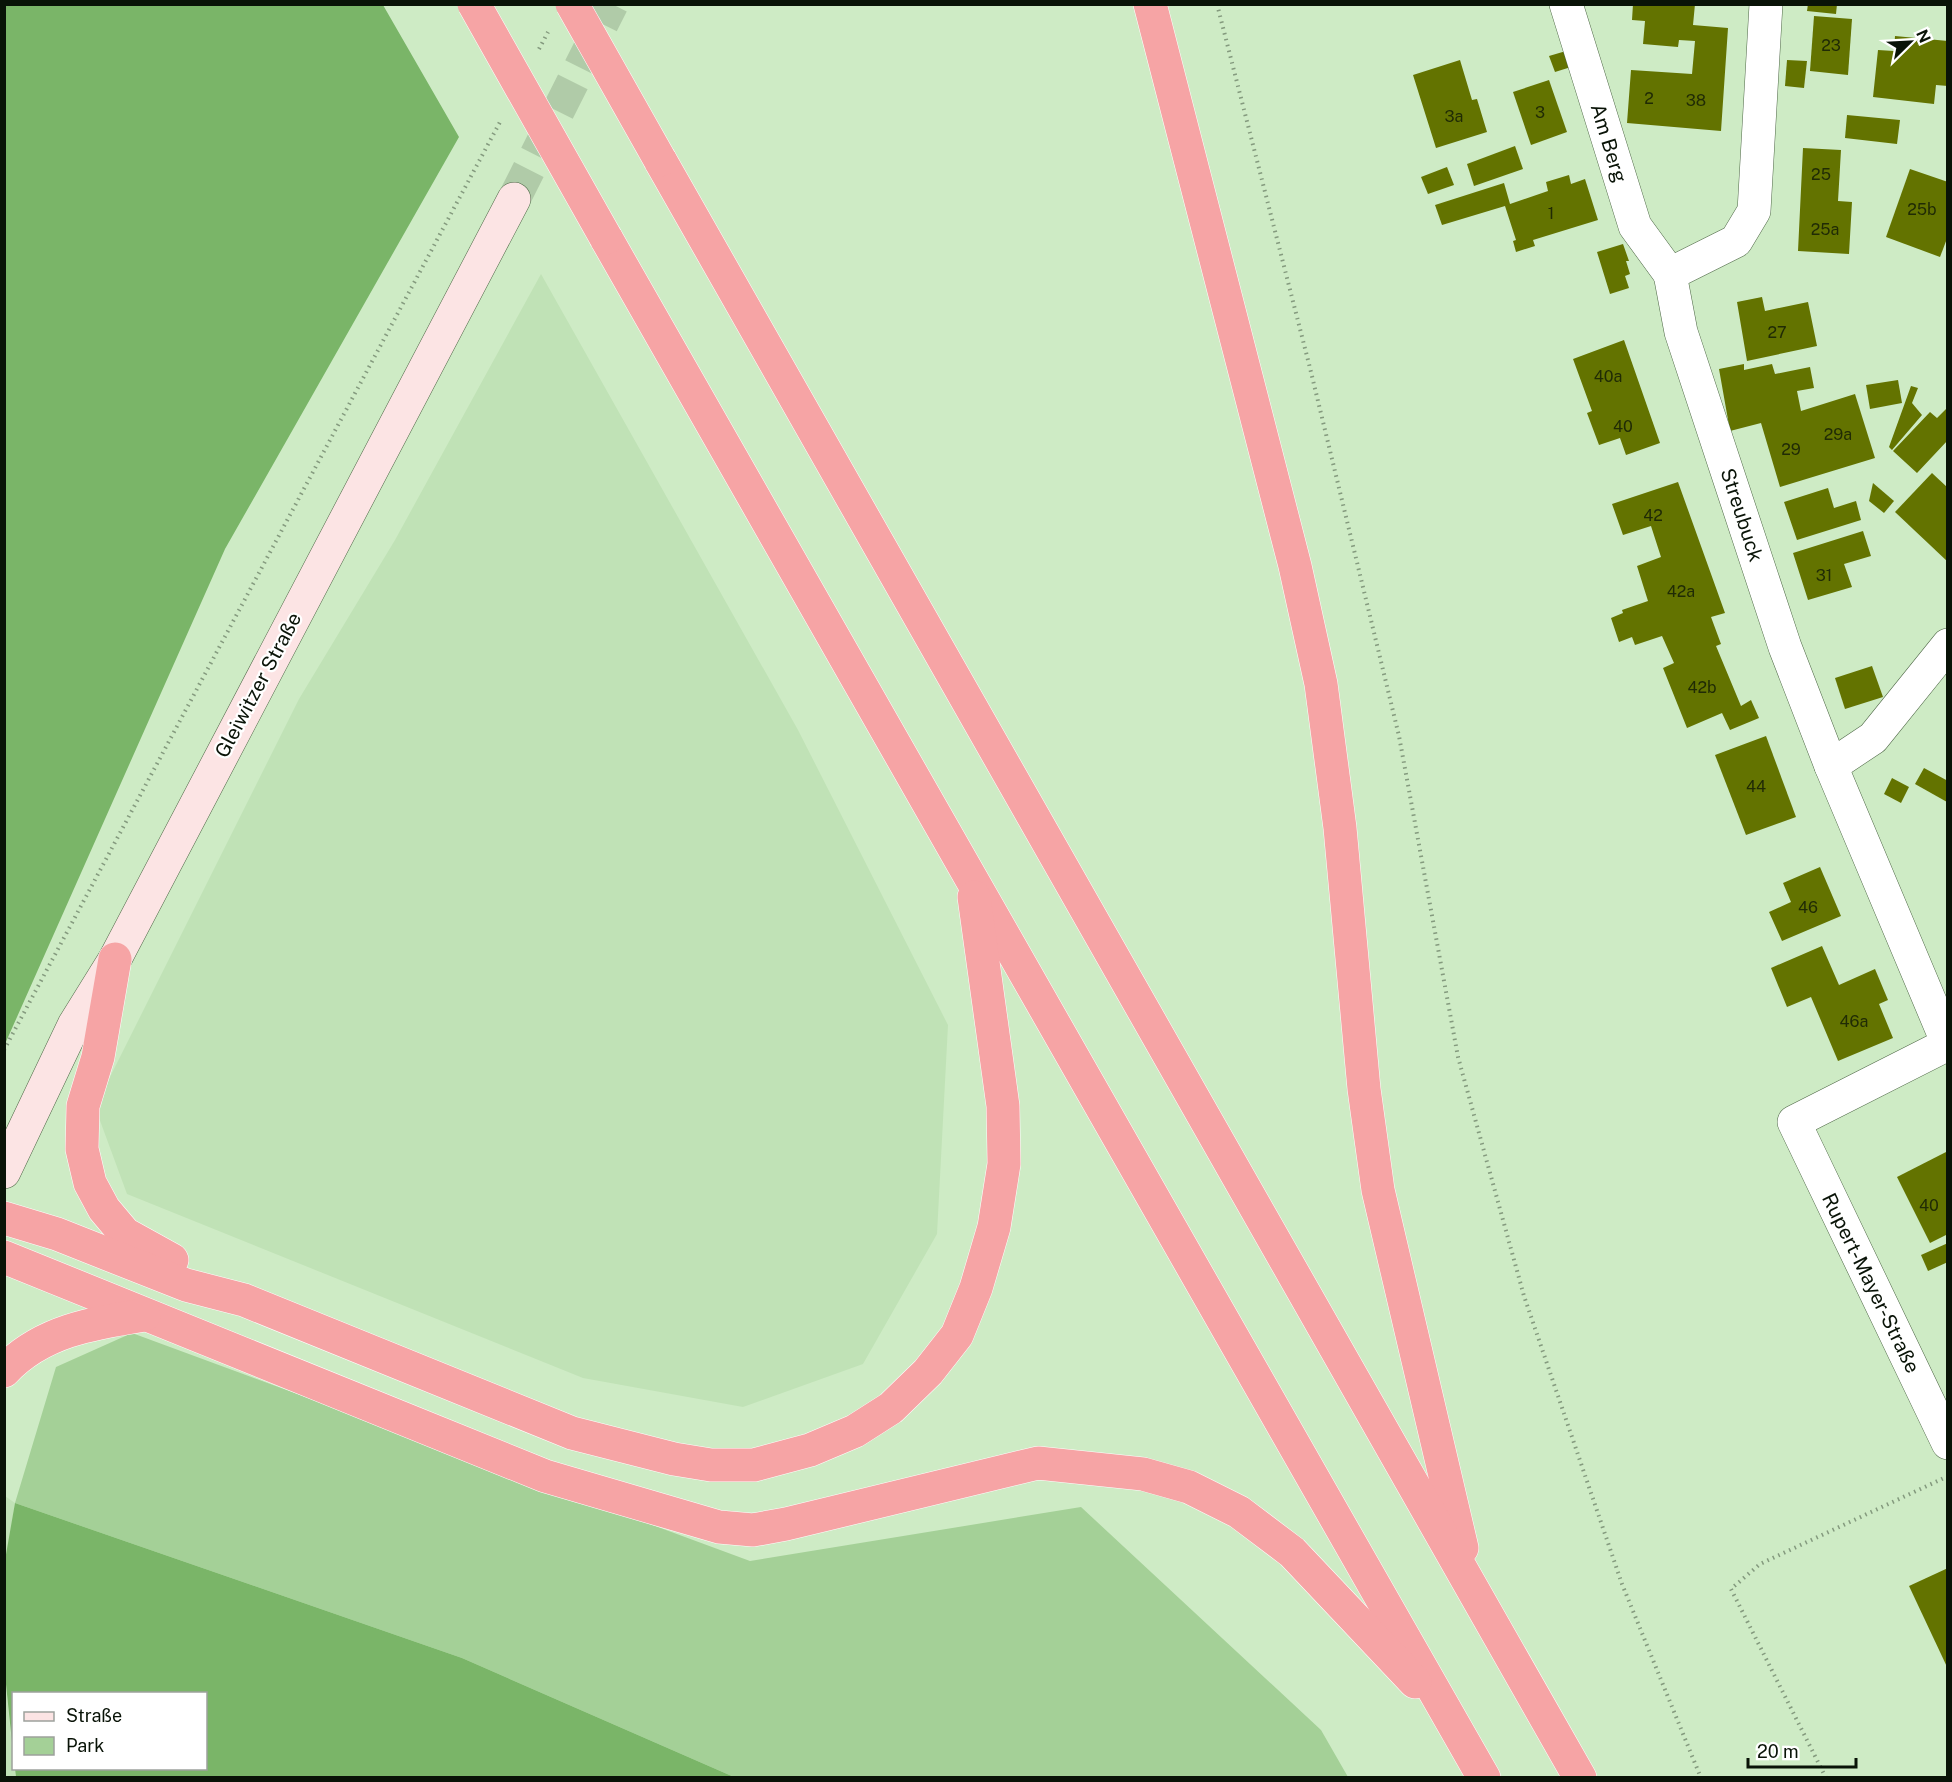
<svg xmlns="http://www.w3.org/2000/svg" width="1952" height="1782" font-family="'Public Sans',sans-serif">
<rect width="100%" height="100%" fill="#ceebc5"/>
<g fill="#c0e2b6">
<polygon points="541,274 798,730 948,1025 937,1234 863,1364 743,1407 583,1378 127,1194 95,1107 299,699 395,540"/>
<polygon points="5,1496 15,1503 5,1566"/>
<polygon points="4,1665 14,1768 16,1777 5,1777"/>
</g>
<polygon fill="#a4d097" points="132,1333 750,1561 1081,1507 1321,1730 1348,1777 734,1777 462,1658 15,1503 56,1367"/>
<g fill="#7ab568">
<polygon points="5,4 383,5 459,137 225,549 5,1044"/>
<polygon points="15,1503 462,1658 734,1777 16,1777 15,1769 206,1768 206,1694 14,1694 13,1752 4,1665 4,1566"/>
</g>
<g fill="#637300">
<polygon points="1633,4 1695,4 1693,25 1728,28 1721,131 1627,123 1631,70 1692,74 1695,41 1679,40 1678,47 1643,44 1645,21 1632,20"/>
<polygon points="1808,4 1837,4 1836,14 1807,11"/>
<polygon points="1814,16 1852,19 1848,75 1810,71"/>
<polygon points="1895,36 1948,41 1948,86 1936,85 1934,104 1873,97 1878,50 1894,51"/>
<polygon points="1566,51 1571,67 1555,72 1549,56"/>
<polygon points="1460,60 1472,100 1477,99 1487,132 1436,148 1413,75"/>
<polygon points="1787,60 1807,61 1804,88 1785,86"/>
<polygon points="1549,80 1567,132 1531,145 1513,92"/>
<polygon points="1847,115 1900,120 1897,144 1845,138"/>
<polygon points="1515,146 1523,169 1474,186 1467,164"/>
<polygon points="1803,148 1841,150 1838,201 1852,202 1849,254 1798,251"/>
<polygon points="1447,167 1454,185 1428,194 1421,177"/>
<polygon points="1910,169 1948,182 1948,236 1940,257 1886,237"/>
<polygon points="1569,175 1571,184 1585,179 1598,220 1533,240 1535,246 1516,252 1513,241 1516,240 1505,206 1442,225 1435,205 1504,183 1510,204 1548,191 1546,182"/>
<polygon points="1623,244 1629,261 1626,261 1630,274 1625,276 1629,288 1610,294 1597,252"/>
<polygon points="1762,297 1765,311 1808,302 1817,346 1747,361 1737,302"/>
<polygon points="1624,340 1660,443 1626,455 1620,438 1599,445 1587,413 1592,411 1573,359"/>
<polygon points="1744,364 1744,370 1772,364 1775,374 1810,367 1814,388 1797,391 1801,411 1855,394 1875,458 1780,487 1761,423 1730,431 1719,369"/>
<polygon points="1898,380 1902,403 1870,409 1866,385"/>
<polygon points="1911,386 1918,388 1912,403 1922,415 1892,450 1889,447"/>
<polygon points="1948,407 1948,440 1917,473 1893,451 1930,412 1937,418"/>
<polygon points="1932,473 1948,488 1948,562 1895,512"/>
<polygon points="1678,482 1725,613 1711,617 1721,644 1716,646 1741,706 1751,700 1759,718 1730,730 1722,713 1687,728 1663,668 1674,663 1662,636 1635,645 1632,637 1619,642 1611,618 1623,613 1622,610 1648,601 1637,566 1661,557 1651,526 1623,535 1612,504"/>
<polygon points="1873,483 1894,501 1884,513 1869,501"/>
<polygon points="1828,488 1834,508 1856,501 1861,520 1797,540 1784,502"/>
<polygon points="1863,531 1871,556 1844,564 1852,587 1808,600 1793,553"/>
<polygon points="1872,666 1883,697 1845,709 1835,678"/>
<polygon points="1766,736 1796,817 1746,835 1715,755"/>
<polygon points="1924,768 1948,781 1947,802 1915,784"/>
<polygon points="1892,778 1909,787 1901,803 1884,794"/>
<polygon points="1820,867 1841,916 1782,941 1769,912 1791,902 1783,883"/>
<polygon points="1822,946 1839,985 1875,969 1888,1000 1879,1004 1893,1038 1838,1061 1811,997 1787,1007 1771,968"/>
<polygon points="1948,1151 1948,1234 1930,1243 1897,1177"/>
<polygon points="1948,1243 1948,1262 1928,1271 1921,1255"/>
<polygon points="1948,1568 1948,1669 1909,1586"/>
</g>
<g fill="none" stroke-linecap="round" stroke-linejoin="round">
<polyline stroke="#b0cba8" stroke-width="33" stroke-dasharray="33 16" stroke-linecap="butt" points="514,199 612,4"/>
<defs>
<g id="street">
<polyline points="1566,4 1635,226 1670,274"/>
<polyline points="1766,4 1754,211 1736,241 1670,274 1681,332 1785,647 1831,766 1948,1044"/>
<polyline points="1831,766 1873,738 1948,645"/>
<polyline points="1948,1044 1794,1122 1948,1443"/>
</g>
<polyline id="secondary" points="4,1172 74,1025 115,959 514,199"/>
<g id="highway">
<polyline points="1150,4 1295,566 1321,684 1340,828 1364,1089 1378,1190 1462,1548"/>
<polyline points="660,160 1580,1778"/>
<polyline points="606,238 1484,1778"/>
<polyline points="115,959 98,1057 83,1106 82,1149 90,1183 104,1209 125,1234 172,1260"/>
<polyline points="4,1218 57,1234 186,1285 244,1300 572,1433 674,1459 711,1465 754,1465 810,1450 855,1431 891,1408 928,1372 957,1335 976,1288 994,1227 1004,1164 1003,1106 974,897"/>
<polyline points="4,1257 545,1476 719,1527 753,1530 786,1524 1038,1463 1143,1474 1189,1487 1239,1512 1292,1552 1415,1682"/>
<path d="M4 1371C41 1331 93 1323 144 1315"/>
</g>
</defs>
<use href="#street" stroke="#4f6847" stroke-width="34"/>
<use href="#secondary" stroke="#4f6847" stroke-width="34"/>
<use href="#highway" stroke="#fff" stroke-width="34"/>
<g stroke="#849a7e" stroke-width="4" stroke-dasharray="1.5 4.5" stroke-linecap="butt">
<polyline points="1217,4 1310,368 1399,736 1458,1057 1524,1296 1622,1584 1701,1778"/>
<polyline points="539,49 548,32"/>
<polyline points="4,1050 500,122"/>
<polyline points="1826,1778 1731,1589 1760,1564 1944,1478"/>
</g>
<use href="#street" stroke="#fff" stroke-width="33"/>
<use href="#secondary" stroke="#fce4e4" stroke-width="33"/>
<use href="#highway" stroke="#f6a4a5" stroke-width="33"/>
<defs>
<g id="highway-bridge">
<polyline points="474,4 606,238"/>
<polyline points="572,4 660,160"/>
</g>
</defs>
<use href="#highway-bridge" stroke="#fff" stroke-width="34" stroke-linecap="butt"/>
<use href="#highway-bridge" stroke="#f6a4a5" stroke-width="33"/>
</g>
<g text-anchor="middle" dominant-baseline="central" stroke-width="4.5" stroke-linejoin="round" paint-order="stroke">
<g font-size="16" fill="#202b05">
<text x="1831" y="45">23</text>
<text x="1649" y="98">2</text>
<text x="1696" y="100">38</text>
<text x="1540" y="112">3</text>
<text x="1454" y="116">3a</text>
<text x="1821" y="174">25</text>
<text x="1922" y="209">25b</text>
<text x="1551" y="213">1</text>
<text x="1825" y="229">25a</text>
<text x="1777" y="332">27</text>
<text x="1608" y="376">40a</text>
<text x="1623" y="426">40</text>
<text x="1838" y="434">29a</text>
<text x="1791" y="449">29</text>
<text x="1653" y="515">42</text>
<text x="1824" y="575">31</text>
<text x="1681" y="591">42a</text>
<text x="1702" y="687">42b</text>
<text x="1756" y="786">44</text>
<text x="1808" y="907">46</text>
<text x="1854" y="1021">46a</text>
<text x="1929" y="1205">40</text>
</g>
<g font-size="20" fill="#091307" stroke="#fff">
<text transform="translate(1609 143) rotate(73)">Am Berg</text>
<text transform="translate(1742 515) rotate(72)">Streubuck</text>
<text transform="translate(258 685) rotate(-62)">Gleiwitzer Straße</text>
<text transform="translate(1871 1283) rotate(64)">Rupert-Mayer-Straße</text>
</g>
</g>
<rect width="1952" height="1782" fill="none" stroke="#091307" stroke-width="12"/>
<rect x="12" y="1692" width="195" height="78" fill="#ffffff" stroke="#9da19c" stroke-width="1.5"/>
<rect x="24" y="1712" width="30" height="9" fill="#fce4e4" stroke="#9da19c" stroke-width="1.5"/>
<text x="66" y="1722" font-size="18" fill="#091307">Straße</text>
<rect x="24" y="1737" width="30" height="18" fill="#a4d097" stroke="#9da19c" stroke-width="1.5"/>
<text x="66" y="1752" font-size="18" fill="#091307">Park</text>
<g transform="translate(1910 42) rotate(66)" stroke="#ffffff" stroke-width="4.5" paint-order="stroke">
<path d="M0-4.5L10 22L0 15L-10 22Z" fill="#091307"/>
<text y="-9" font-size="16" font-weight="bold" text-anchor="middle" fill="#091307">N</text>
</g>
<path d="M1748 1758v9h108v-9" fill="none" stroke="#091307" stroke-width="3"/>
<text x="1757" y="1758" font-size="18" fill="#091307" stroke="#ffffff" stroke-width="4.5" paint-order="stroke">20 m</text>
</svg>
